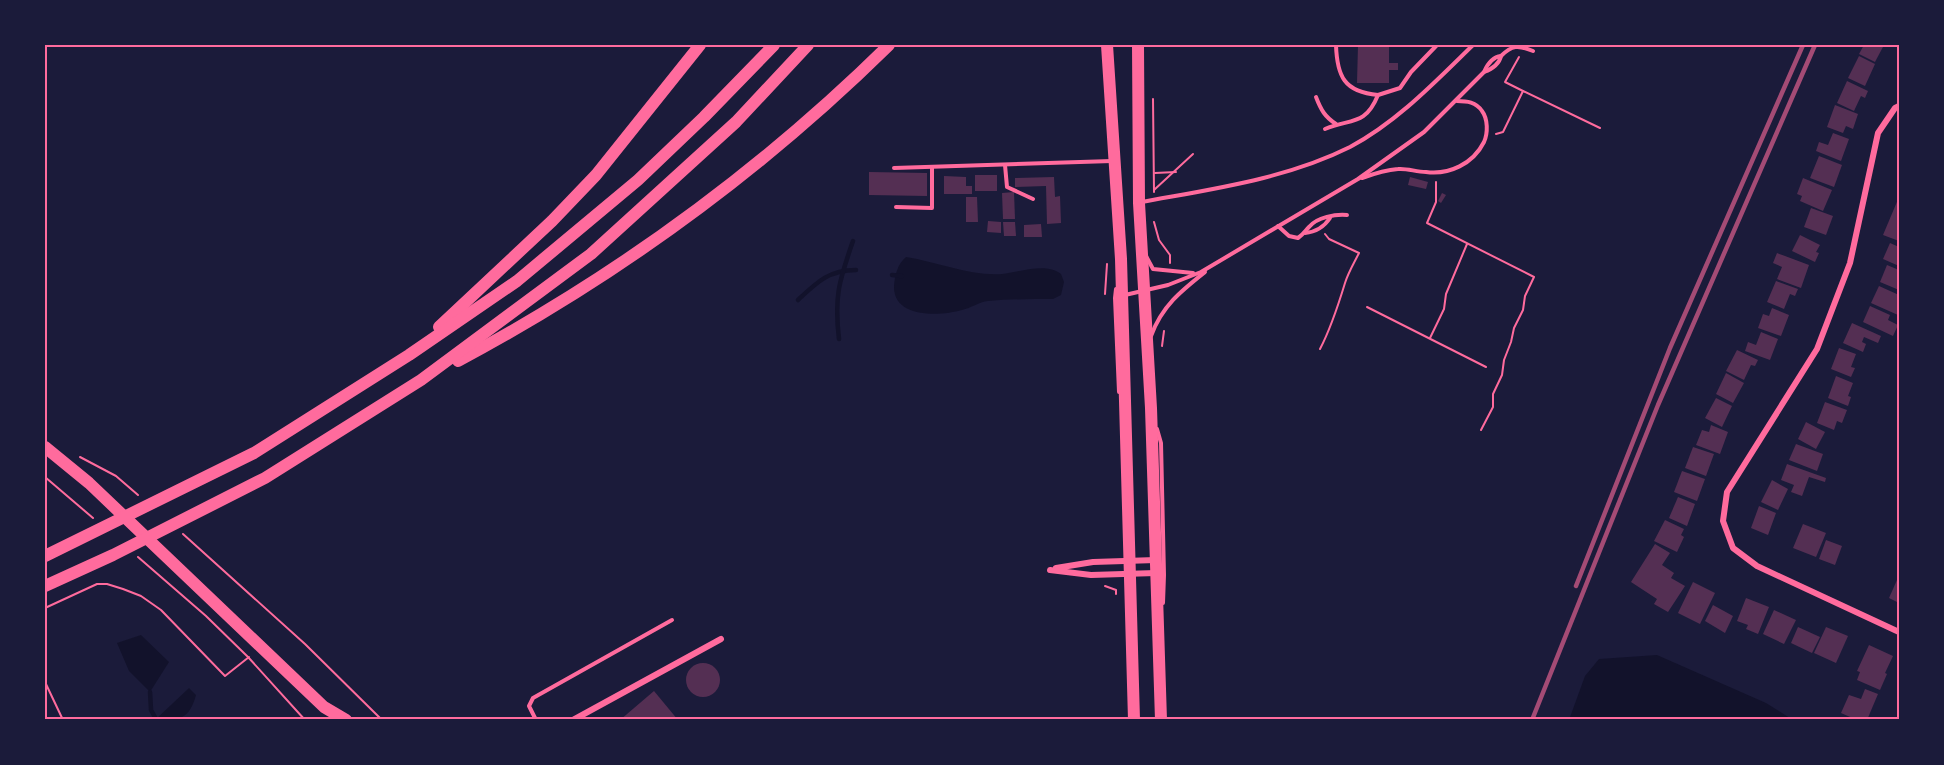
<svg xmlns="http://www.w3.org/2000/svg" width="1944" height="765" font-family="'Source Serif 4',serif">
<rect width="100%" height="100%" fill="#1b1b3a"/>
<g fill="#12122b">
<path d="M906 257C938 262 969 276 1002 274 1020 272 1046 262 1061 274L1064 282 1061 295 1053 299C1032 299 1010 299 988 301 979 302 971 308 962 310 941 316 893 319 894 286 895 275 897 265 906 257Z"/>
<polygon points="141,635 169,662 150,692 129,671 117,643"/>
<polygon points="1657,655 1766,703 1793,720 1569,720 1585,676 1599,659"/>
<path d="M189 688 196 695C189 721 178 720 155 720Z"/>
</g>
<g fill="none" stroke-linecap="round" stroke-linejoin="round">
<g stroke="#12122b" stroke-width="4.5">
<polyline points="892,275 902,276"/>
<path d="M798 300C817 282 829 270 856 270"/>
<path d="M839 339C834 297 839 281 853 241"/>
<polyline points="150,692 151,710 156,719"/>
</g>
</g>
<g fill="#542f53">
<polygon points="1358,45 1389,45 1389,63 1398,63 1398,70 1389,70 1389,83 1357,83"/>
<polygon points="1864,45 1884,45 1875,62 1859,54"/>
<polygon points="1859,56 1875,64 1865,86 1848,78"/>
<polygon points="1847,81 1868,91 1865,98 1861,96 1854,111 1837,103"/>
<polygon points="1835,105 1858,114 1853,129 1846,126 1843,133 1827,127"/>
<polygon points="1833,133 1849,139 1841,161 1816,151 1819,142 1828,145"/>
<polygon points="1819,156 1842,165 1834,187 1810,178"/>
<polygon points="869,172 927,173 927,196 869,195"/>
<rect x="975" y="175" width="22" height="16"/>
<polygon points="944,176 966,177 966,186 972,186 972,194 944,194"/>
<polygon points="1054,177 1055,197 1060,196 1061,223 1047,224 1046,186 1015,187 1015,178"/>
<polygon points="1410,177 1428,182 1426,189 1408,185"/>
<polygon points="1803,178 1832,190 1823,211 1800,201 1802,196 1797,194"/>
<polygon points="1014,192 1015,219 1003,219 1002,193"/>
<polygon points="1442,193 1446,195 1441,203 1438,201"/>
<polygon points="966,197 977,197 978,222 966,222"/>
<polygon points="1899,197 1899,241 1883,235"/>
<polygon points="1811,208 1833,216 1826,235 1804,227"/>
<polygon points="988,221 1001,222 1001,233 987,232"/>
<polygon points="1003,222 1015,222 1016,236 1004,236"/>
<polygon points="1041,224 1042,237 1024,237 1024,225"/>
<polygon points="1800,235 1820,245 1816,252 1819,253 1815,262 1792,251"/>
<polygon points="1890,243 1899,247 1899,266 1883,259"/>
<polygon points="1777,253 1809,265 1801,288 1777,279 1782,267 1773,263"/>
<polygon points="1887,265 1899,270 1899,290 1880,282"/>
<polygon points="1776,281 1798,289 1795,296 1790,294 1784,309 1767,302"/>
<polygon points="1879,286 1899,295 1898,315 1871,303"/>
<polygon points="1870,306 1890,315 1888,320 1898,325 1893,336 1863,322"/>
<polygon points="1772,308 1789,315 1781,336 1758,328 1763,314 1769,316"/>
<polygon points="1852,323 1881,336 1878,343 1864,337 1862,342 1866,344 1863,352 1843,343"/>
<polygon points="1761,332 1778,339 1770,360 1745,351 1748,342 1756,345"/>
<polygon points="1839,348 1856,354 1851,367 1855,368 1851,377 1831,369"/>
<polygon points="1737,350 1758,360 1755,366 1751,365 1744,380 1726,371"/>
<polygon points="1726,373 1744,383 1733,403 1716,394"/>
<polygon points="1836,376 1853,383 1848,396 1851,397 1848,406 1828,398"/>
<polygon points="1716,398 1732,406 1722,427 1705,418"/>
<polygon points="1825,402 1847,410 1842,423 1837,421 1834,430 1817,423"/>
<polygon points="1806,422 1825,432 1816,449 1798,439"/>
<polygon points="1711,425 1728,432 1720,454 1696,445 1702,430 1709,432"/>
<polygon points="1796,444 1823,454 1817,471 1789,460"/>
<polygon points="1693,447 1714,454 1706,476 1685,468"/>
<polygon points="1787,464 1826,478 1825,482 1809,477 1802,496 1791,492 1794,485 1781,480"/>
<polygon points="1682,471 1705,479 1697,501 1674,492"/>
<polygon points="1772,480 1788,489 1778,510 1761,502"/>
<polygon points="1678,497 1695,504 1687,526 1669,518"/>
<polygon points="1759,506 1776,513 1768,535 1751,528"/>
<polygon points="1665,520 1684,529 1681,535 1684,537 1677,552 1654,541"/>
<polygon points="1803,524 1826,533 1816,557 1793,548"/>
<polygon points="1826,540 1842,546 1835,565 1819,559"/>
<polygon points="1655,544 1670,553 1662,565 1674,573 1671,578 1685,586 1668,612 1654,604 1657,599 1631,582"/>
<polygon points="1897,580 1899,581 1899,603 1889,598"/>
<polygon points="1693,582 1715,593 1700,624 1678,613"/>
<polygon points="1746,598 1769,607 1758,634 1746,629 1748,625 1737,621"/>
<polygon points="1713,605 1733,616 1725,633 1705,621"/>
<polygon points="1774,610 1796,620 1784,644 1763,634"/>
<polygon points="1798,627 1820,637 1812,653 1791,643"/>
<polygon points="1826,627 1848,636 1836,663 1814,653"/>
<polygon points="1869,645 1893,656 1885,673 1887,674 1880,690 1857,680 1860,672 1857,671"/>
<circle cx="703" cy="680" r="17"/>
<polygon points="1865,689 1878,694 1867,720 1857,720 1841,713 1849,695 1861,699"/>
<polygon points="654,691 678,720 620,720"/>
</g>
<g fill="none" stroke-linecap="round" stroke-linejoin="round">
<g stroke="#ff6b9d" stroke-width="2">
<polyline points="1519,57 1505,82 1523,91"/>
<polyline points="1153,99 1154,192"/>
<polyline points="1496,134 1503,132 1523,91 1600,128"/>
<polyline points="1155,173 1176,172"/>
<polyline points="1436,182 1436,202 1427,223 1534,277 1525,296 1523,310 1514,328 1511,342 1504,360 1502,375 1493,394 1493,407 1481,430"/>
<polyline points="1154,190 1193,154"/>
<polyline points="1154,222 1159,240 1170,255 1170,263"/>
<polyline points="1105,294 1107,264"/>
<polyline points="1367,307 1486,367"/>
<polyline points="1430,338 1444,309 1446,294 1467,244"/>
<polyline points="1162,346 1164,331"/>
<path d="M1320 349C1331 328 1338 306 1345 283 1348 273 1354 263 1359 253L1329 239 1325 234"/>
<polyline points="80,457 116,476 138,495"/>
<polyline points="45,477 93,518"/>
<polyline points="183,534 305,644 382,720"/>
<polyline points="138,557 206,616 248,657 305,720"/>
<polyline points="1105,586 1116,590 1116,594"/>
<polyline points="45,608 97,584 107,584 123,589 141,596 161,610 225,676 249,657"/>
<polyline points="45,682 63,720"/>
<polyline points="865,719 865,720"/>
</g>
<g stroke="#ff6b9d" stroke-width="4">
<path d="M1336 45C1337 76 1344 92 1378 95"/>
<path d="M1484 72C1492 69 1499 65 1501 56 1512 45 1518 45 1533 51"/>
<path d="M1316 97C1321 110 1325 117 1336 124"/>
<path d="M1325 129C1350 118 1365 127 1378 95L1400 88 1411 72 1437 45"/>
<polyline points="1005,165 1007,187 1033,199"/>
<polyline points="894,168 1112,161"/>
<path d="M1362 178C1373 174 1385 170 1398 169 1407 168 1416 172 1426 172 1449 175 1473 164 1484 142 1488 133 1488 119 1482 111 1476 102 1467 101 1457 101"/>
<path d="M1142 202C1212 189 1286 179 1350 147 1397 122 1435 82 1473 45"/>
<polyline points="896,207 932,208 932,167"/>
<path d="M1278 226 1289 236 1298 238C1304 234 1305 231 1309 227 1317 217 1336 214 1347 215"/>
<path d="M1305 233C1316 232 1324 227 1330 218"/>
<polyline points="1146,256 1153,269 1193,273"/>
<polyline points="1116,289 1115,298 1119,392"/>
<path d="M1125 295 1168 285 1201 272 1358 179 1424 132 1484 72C1487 65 1492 57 1501 56"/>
<path d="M1151 336C1162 306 1181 291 1205 272"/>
<polyline points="1157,429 1161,443 1164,575 1163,603"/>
<polyline points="536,720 529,706 533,698 672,620"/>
</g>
<g stroke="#ff6b9d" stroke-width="6">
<polyline points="1899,106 1895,108 1878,133 1850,263 1817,349 1727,492 1723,521 1733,548 1757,566 1899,632"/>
<polyline points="1056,568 1093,562 1156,560"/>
<polyline points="1050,570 1091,575 1156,573"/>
<polyline points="573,720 721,639"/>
</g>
<g stroke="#ff6b9d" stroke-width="12">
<polyline points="1107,45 1121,259 1134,720"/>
<polyline points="1138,45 1139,203 1151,408 1161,720"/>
<polyline points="439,327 552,221 596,175 700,45"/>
<path d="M458 361C615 277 762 170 889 45"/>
<polyline points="45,447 89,483 324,707 346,720"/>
<polyline points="45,556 254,453 409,355 517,281 638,180 704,117 774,45"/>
<polyline points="45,586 113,555 265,478 421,380 591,254 736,122 808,45"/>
</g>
<g stroke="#a44b75" stroke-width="4.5">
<polyline points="1576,586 1670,348 1803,45"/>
<polyline points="1532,720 1658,405 1815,45"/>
</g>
</g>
<rect width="1944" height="765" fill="none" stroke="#1b1b3a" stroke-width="93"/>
<rect x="46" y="46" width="1852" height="672" fill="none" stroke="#ff6b9d" stroke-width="2"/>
</svg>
